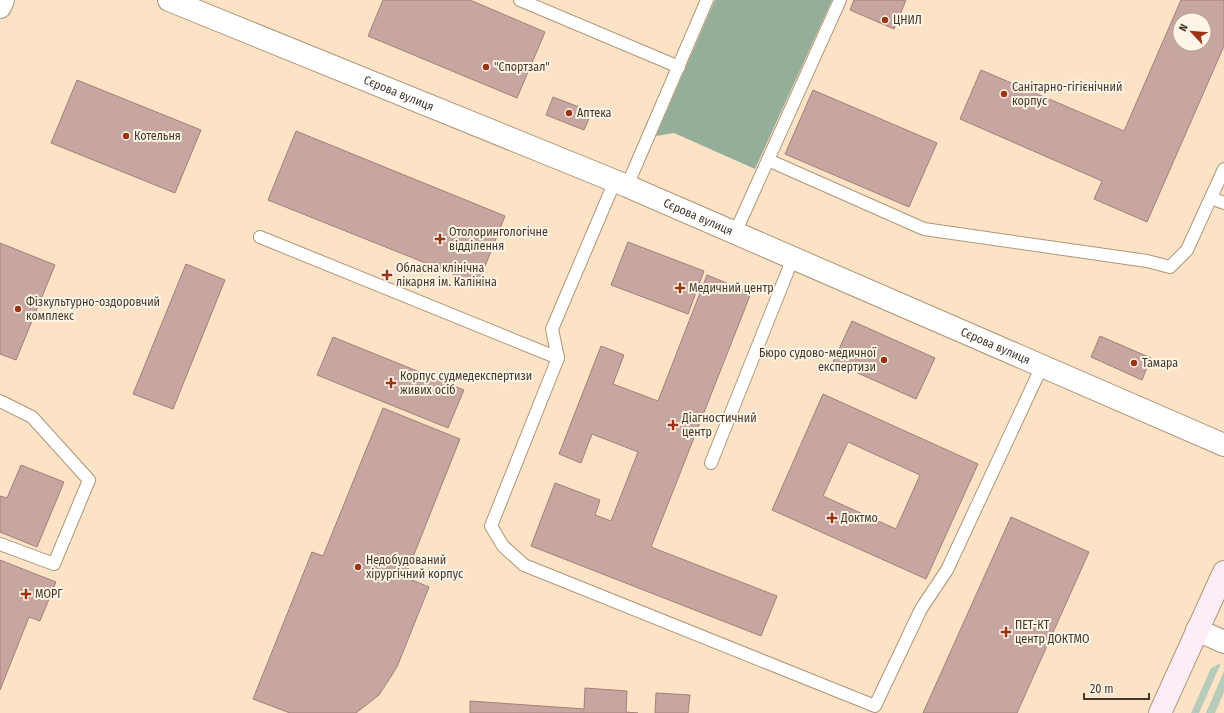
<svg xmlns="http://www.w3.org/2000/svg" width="1224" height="713" font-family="'Fira Sans Condensed',sans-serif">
<rect width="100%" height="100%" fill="#fde3c5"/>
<g fill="#b6cbba">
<polygon points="1221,663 1199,713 1191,713 1211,668"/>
<polygon points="1224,671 1224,692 1215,713 1206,713"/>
</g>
<polygon fill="#95ae9a" points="715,0 832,0 755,169 674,133 656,136"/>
<g fill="#c7a5a0" stroke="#a57e79" fill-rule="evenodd">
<polygon points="383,0 470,0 545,32 517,98 368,36"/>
<polygon points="854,0 906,0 894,29 850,10"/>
<path d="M1181 0H1224V46L1147 222 1094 199 1102 181 960 119 981 70 1124 131ZM1180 20H1204V44H1180Z"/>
<polygon points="77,80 201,130 175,193 51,143"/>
<polygon points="813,90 937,143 909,207 785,154"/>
<polygon points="553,97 592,112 584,130 546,115"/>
<polygon points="296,131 505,216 478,284 268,200"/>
<polygon points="628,242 704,271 688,314 611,285"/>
<polygon points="0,243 55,265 16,360 0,354"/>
<polygon points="186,264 225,280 173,409 133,394"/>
<polygon points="707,275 751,293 651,547 777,596 761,636 531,546 555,483 600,500 595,515 611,521 638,452 592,434 581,463 559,454 601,346 624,355 613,384 658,401"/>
<polygon points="852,321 935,358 916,399 833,362"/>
<polygon points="1100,336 1151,358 1142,380 1091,357"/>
<polygon points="333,337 464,390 448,428 317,375"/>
<path d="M823 394 978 464 926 579 772 510ZM848 442 920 475 896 529 823 496Z"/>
<polygon points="383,408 460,439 405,577 429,587 397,667 379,695 356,713 290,713 253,699 312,552 323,556"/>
<polygon points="21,465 64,482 37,547 0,532 0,496 7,498"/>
<polygon points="1011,517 1089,552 1017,713 923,713"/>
<polygon points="0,560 56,582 40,621 29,617 0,690"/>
<polygon points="585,688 627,691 626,712 638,713 470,713 470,701 584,709"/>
<polygon points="656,693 690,695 688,713 655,713"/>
</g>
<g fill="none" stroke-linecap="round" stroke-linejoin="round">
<defs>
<g id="lane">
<polyline points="520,0 679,67"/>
<polyline points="768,160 924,229 1147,261 1170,267 1187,250 1224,169"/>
<polyline points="615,181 552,329 558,358 491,526 503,546 524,565 875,706 921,609 947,570 1042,366"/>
<polyline points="627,186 707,0"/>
<polyline points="1211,198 1224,203"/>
<polyline points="735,233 840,0"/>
<polyline points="260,237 558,358"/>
<polyline points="0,401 32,417 89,480 54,564 0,544"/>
<polyline points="711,463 793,258"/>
</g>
<g id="street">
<path id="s1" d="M169 0 627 186 1224 445"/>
<polyline points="0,7 3,0"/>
<polyline points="1197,630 1224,642"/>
</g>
<polyline id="secondary" points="1160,713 1224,572"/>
</defs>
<use href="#lane" stroke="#ae967a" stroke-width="14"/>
<use href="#street" stroke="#ae967a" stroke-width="24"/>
<use href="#secondary" stroke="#ae967a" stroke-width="24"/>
<use href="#lane" stroke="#fff" stroke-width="12"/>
<use href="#street" stroke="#fff" stroke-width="22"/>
<use href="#secondary" stroke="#fcedf6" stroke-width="22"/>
</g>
<g fill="#9b3415" stroke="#fef4e7" stroke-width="1.5">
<circle cx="885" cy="20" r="4"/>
<circle cx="486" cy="67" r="4"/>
<circle cx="1004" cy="94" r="4"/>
<circle cx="569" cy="113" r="4"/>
<circle cx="126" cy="136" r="4"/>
<path d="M438 233h4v4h4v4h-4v4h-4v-4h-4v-4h4z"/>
<path d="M385 269h4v4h4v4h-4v4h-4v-4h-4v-4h4z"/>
<path d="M678 282h4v4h4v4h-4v4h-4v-4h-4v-4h4z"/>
<circle cx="18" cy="309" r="4"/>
<circle cx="884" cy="360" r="4"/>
<circle cx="1134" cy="363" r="4"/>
<path d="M389 377h4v4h4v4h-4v4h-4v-4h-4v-4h4z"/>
<path d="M671 419h4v4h4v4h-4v4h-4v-4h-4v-4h4z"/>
<path d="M830 512h4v4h4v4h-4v4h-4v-4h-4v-4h4z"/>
<circle cx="358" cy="567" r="4"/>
<path d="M24 588h4v4h4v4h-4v4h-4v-4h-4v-4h4z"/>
<path d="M1004 626h4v4h4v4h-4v4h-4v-4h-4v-4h4z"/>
</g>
<g text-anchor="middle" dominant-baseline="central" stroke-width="4" stroke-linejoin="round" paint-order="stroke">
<g font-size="12" fill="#43392d" stroke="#fef4e7" text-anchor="start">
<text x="893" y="20">ЦНИЛ</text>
<text x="494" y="67">"Спортзал"</text>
<text x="1012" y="87">Санітарно-гігієнічний<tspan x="1012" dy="14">корпус</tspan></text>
<text x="577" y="113">Аптека</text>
<text x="134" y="136">Котельня</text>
<text x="449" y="232">Отолорингологічне<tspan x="449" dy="14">відділення</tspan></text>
<text x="396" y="268">Обласна клінічна<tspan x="396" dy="14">лікарня ім. Калініна</tspan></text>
<text x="689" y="288">Медичний центр</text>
<text x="26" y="302">Фізкультурно-оздоровчий<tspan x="26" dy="14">комплекс</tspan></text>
<text x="876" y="353" text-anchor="end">Бюро судово-медичної<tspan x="876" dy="14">експертизи</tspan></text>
<text x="1142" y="363">Тамара</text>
<text x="400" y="376">Корпус судмедекспертизи<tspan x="400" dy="14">живих осіб</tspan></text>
<text x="682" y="418">Діагностичний<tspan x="682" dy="14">центр</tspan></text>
<text x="841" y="518">Доктмо</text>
<text x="366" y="560">Недобудований<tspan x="366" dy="14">хірургічний корпус</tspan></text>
<text x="35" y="594">МОРГ</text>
<text x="1015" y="625">ПЕТ-КТ<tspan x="1015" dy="14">центр ДОКТМО</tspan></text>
</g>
<g font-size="12" fill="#43392d" stroke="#fef4e7">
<text stroke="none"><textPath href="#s1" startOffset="248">Сєрова вулиця</textPath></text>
<text stroke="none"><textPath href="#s1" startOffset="572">Сєрова вулиця</textPath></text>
<text stroke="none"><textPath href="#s1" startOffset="896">Сєрова вулиця</textPath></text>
</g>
</g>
<g transform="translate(1192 32) rotate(296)"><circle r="19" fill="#fef4e7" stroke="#b3a99d"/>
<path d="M0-3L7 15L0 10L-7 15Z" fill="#9b3415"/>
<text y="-6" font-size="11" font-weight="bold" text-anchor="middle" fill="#43392d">N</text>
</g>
<path d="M1084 693v6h65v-6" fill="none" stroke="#43392d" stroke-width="2"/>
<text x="1090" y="693" font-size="12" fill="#43392d" stroke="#fef4e7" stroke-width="3" paint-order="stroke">20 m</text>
</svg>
